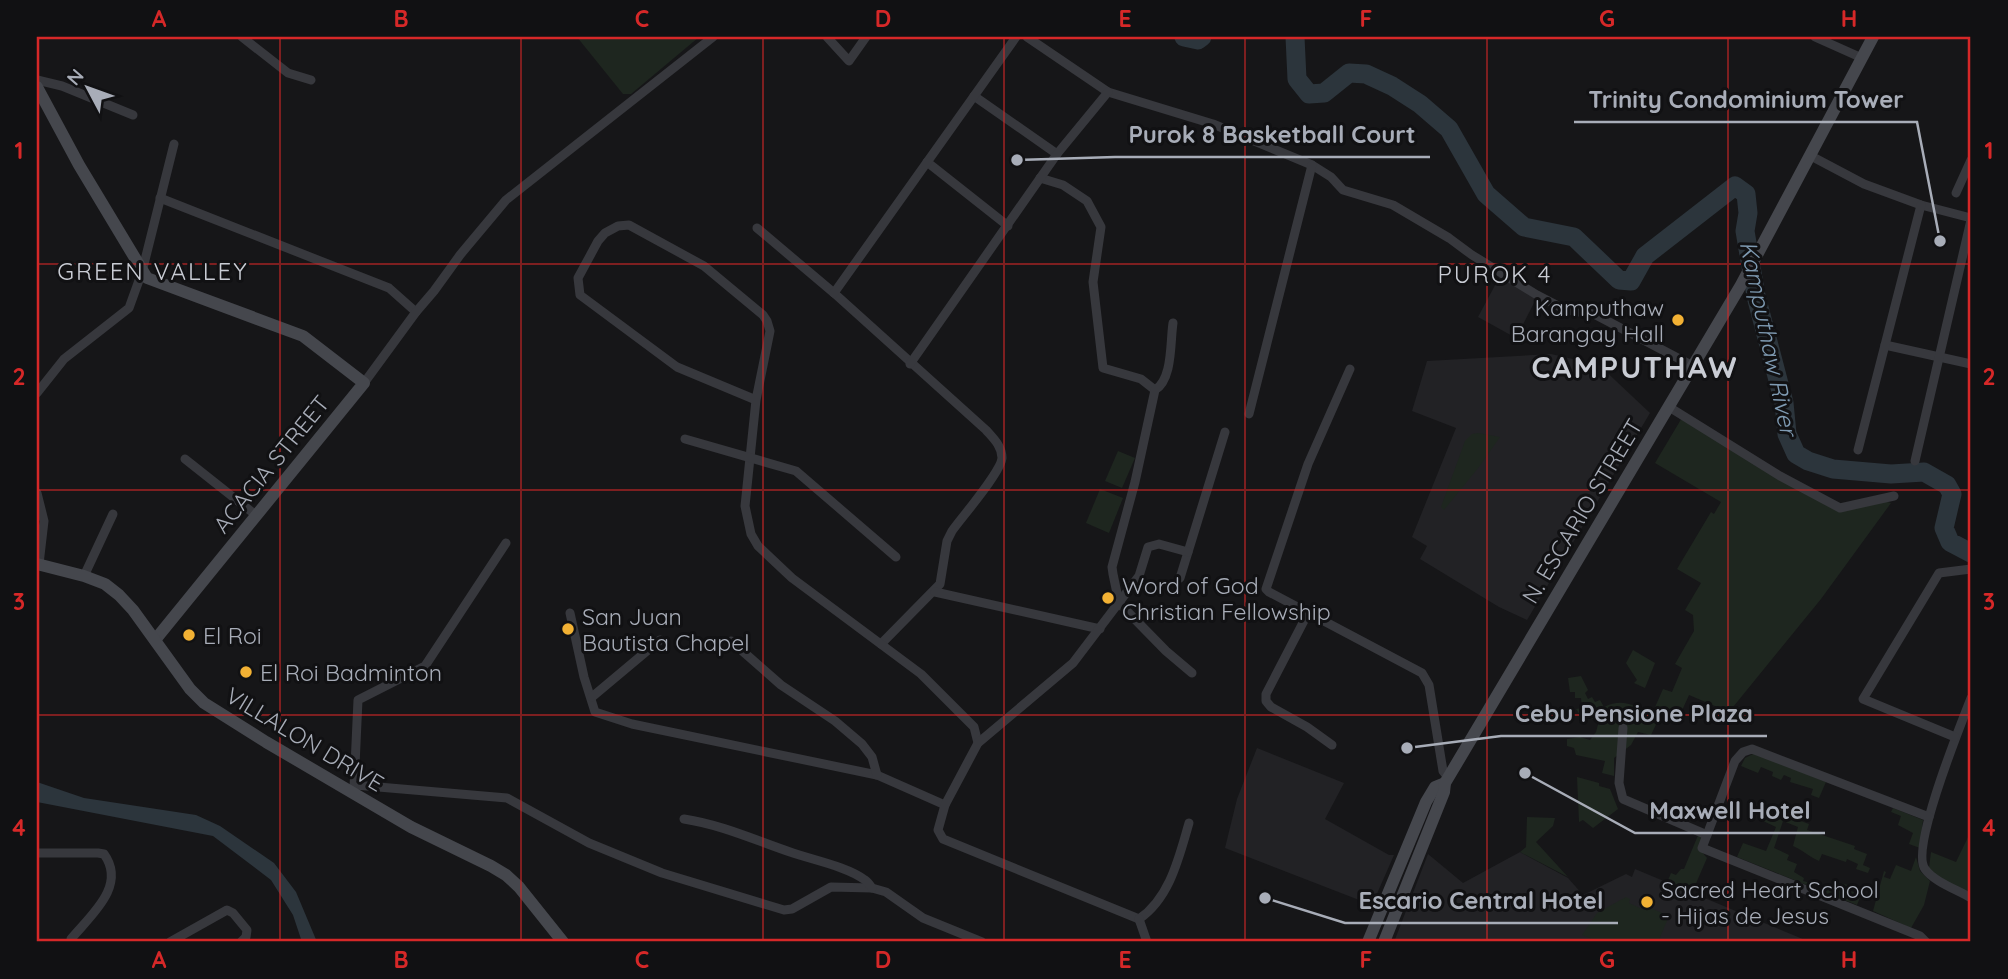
<svg xmlns="http://www.w3.org/2000/svg" width="2008" height="979" font-family="Quicksand,sans-serif">
<rect width="100%" height="100%" fill="#161618"/>
<g fill="#222225">
<polygon points="1500,276 1537,297 1516,338 1478,317"/>
<polygon points="1551,354 1599,365 1650,413 1527,620 1499,607 1420,559 1427,546 1412,537 1456,428 1412,411 1427,361"/>
<polygon points="1257,748 1344,783 1325,819 1389,855 1394,855 1372,905 1225,848 1237,799"/>
<polygon points="1520,852 1568,878 1583,895 1626,874 1632,877 1635,869 1810,942 1394,942 1428,854 1463,883"/>
</g>
<g fill="#1e261f">
<polygon points="577,37 699,37 631,94 623,94"/>
<path d="M1683 416 1844 510 1880 500 1891 503 1821 599 1729 712 1689 695 1679 717 1662 712 1651 735 1638 732 1631 745 1614 758V776L1602 773 1605 761 1576 755 1574 748 1567 746V739L1580 737 1590 740 1596 732 1599 721 1580 715 1576 709 1582 708 1581 698H1575V692H1570L1568 678 1581 676 1588 690 1585 693 1588 699 1592 697 1595 702 1600 700 1604 707C1622 698 1634 705 1652 714L1663 689 1672 692 1682 668 1675 664 1694 631 1693 615 1685 610 1701 583 1677 569 1711 512 1714 514 1721 502 1655 463Z"/>
<polygon points="1478,433 1500,437 1479,467 1444,510 1441,507 1465,441 1472,434"/>
<polygon points="1118,451 1135,458 1122,488 1105,481"/>
<polygon points="1100,489 1123,498 1109,533 1086,523"/>
<polygon points="1633,650 1655,663 1645,688 1634,683 1637,680 1626,663"/>
<polygon points="1755,753 1826,782 1819,798 1811,795 1813,789 1790,782 1791,778 1784,775 1781,780 1772,776 1773,772 1761,767 1758,773 1741,766 1745,758"/>
<polygon points="1577,777 1599,783 1599,786 1610,789 1618,809 1593,828 1583,820 1579,822"/>
<polygon points="1893,808 1923,820 1920,848 1909,844 1913,833 1898,825 1901,816 1891,812"/>
<path d="M1766 814 1782 820 1785 815 1809 824 1807 830 1855 846 1854 849 1867 854 1863 865 1870 868 1868 873 1856 869 1858 864 1847 859 1846 862 1822 854 1819 861C1809 857 1803 850 1793 846L1798 827 1783 821 1774 848 1789 855 1787 860 1797 864 1794 872 1804 878 1803 881 1811 883 1812 881 1832 888 1841 883 1848 885 1846 889 1861 895 1857 905 1737 857 1743 843 1766 851 1776 827 1763 821Z"/>
<polygon points="1527,817 1555,818 1553,826 1536,842 1568,877 1520,852 1526,847"/>
<polygon points="1971,831 1971,900 1938,881 1929,868 1931,852 1956,862"/>
<polygon points="1699,833 1702,836 1702,852 1707,858 1691,895 1666,885 1671,873 1676,875 1681,869 1684,869"/>
<polygon points="1916,857 1920,871 1930,881 1924,905 1911,928 1873,911 1884,871 1886,872 1884,877 1890,879 1896,865 1911,871"/>
<polygon points="1626,897 1630,899 1629,903 1644,910 1646,906 1669,916 1658,942 1601,942 1582,935 1597,913"/>
</g>
<polygon fill="#2c353c" points="37,782 84,798 196,815 220,826 274,863 296,892 317,942 302,942 293,915 271,880 213,836 37,802"/>
<g fill="none" stroke-linecap="round" stroke-linejoin="round">
<g stroke="#2c353c" stroke-width="19">
<polyline points="1184,37 1198,40 1202,37"/>
<polyline points="1295,37 1297,79 1309,94 1324,93 1349,73 1366,74 1392,86 1420,104 1449,129 1486,194 1524,227 1574,237 1619,280 1631,281 1645,256 1735,186 1746,194 1748,213 1745,231 1756,296 1784,403 1787,434 1796,454 1808,461 1833,469 1891,474 1924,472 1947,485 1952,494 1944,528 1950,542 1971,553"/>
</g>
<g stroke="#37383d" stroke-width="9">
<polyline points="242,37 288,73 311,80"/>
<polyline points="827,37 849,61 866,37"/>
<polyline points="1027,37 1108,92 1213,124 1312,165 1331,177 1343,190 1393,205 1449,238 1472,255 1537,295 1566,310 1594,314 1693,366"/>
<polyline points="1815,37 1862,58"/>
<polyline points="37,80 62,86 133,115"/>
<polyline points="974,96 1057,154"/>
<polyline points="1811,156 1864,184 1921,205 1971,218"/>
<polyline points="927,162 1008,226"/>
<polyline points="1040,178 1063,185 1087,201 1101,227 1093,282 1103,368 1141,379 1155,390"/>
<polyline points="1956,193 1971,160"/>
<polyline points="160,198 389,288 416,312"/>
<path d="M757 228 834 293 986 430C993 438 1002 446 1002 458 1001 472 962 517 952 531L947 541 940 584 881 644"/>
<polyline points="834,293 1016,37"/>
<path d="M1173 323C1170 342 1173 379 1155 390L1135 482 1112 567 1113 574 1119 603 1166 651 1192 673"/>
<polyline points="1885,345 1971,364"/>
<polyline points="910,364 1057,154 1108,92"/>
<polyline points="1350,369 1308,464 1266,589 1269,592 1422,673 1429,685 1443,771 1448,777"/>
<polyline points="364,383 416,312 434,291 460,255 506,200 713,37"/>
<polyline points="37,393 64,359 129,308 142,272 174,144"/>
<polyline points="756,400 677,367 580,295 578,278 598,241 605,233 618,226 629,225 704,266 763,315 767,321 770,331 756,400 745,506 751,534 758,546 792,578 921,674 974,727 978,743"/>
<polyline points="1669,407 1780,476 1840,508 1894,496"/>
<polyline points="1249,414 1312,165"/>
<polyline points="685,439 796,471 896,557"/>
<polyline points="1858,450 1921,205"/>
<polyline points="185,459 257,516"/>
<polyline points="1915,461 1971,220"/>
<polyline points="37,493 44,521 39,564"/>
<polyline points="84,576 113,514"/>
<polyline points="1180,578 1225,432"/>
<polyline points="935,592 1100,629"/>
<polyline points="570,613 584,677 595,712 632,724 877,775 945,805"/>
<polyline points="1308,613 1266,694 1266,701 1271,707 1307,727 1332,745"/>
<polyline points="731,641 781,685 835,721 862,744 872,757 877,775"/>
<polyline points="592,697 660,640"/>
<path d="M1971 698C1961 724 1910 849 1925 869 1934 882 1958 890 1971 898"/>
<polyline points="1623,728 1619,783 1623,799 1707,835"/>
<polyline points="1955,737 1863,699 1939,573 1971,569"/>
<polyline points="355,785 507,798 589,843 662,873 784,910 792,909 831,887 872,888 886,892 923,918 982,942"/>
<polyline points="354,787 358,700 425,666 506,543"/>
<path d="M684 819C723 825 757 841 793 853 814 860 848 867 865 880 868 882 870 885 872 888"/>
<path d="M37 853H98L104 854C127 886 91 915 71 939"/>
<polyline points="1139,919 943,839 938,830 945,805 978,743 1073,663 1139,576 1148,547 1159,544 1188,552"/>
<path d="M1139 919C1170 898 1179 857 1189 823"/>
<polyline points="1139,919 1147,942"/>
<polyline points="170,942 227,910 233,913 247,930 246,937 241,942"/>
<polyline points="1926,942 1920,936 1702,848 1735,761 1743,752 1752,749 1929,817"/>
</g>
<g stroke="#45474d" stroke-width="12">
<polyline points="37,87 79,165 147,278 303,336 364,383 155,640"/>
<polyline points="37,564 84,576 105,584 119,595 133,610 190,689 204,703 266,742 411,827 491,866 506,875 519,887 563,942"/>
<polyline points="1368,942 1426,802 1435,787 1445,783"/>
<polyline points="1384,942 1444,792 1445,783 1741,285 1873,37"/>
</g>
</g>
<path fill="none" stroke="#d62828" stroke-width="2" stroke-opacity="0.55" d="M280 37V942M521 37V942M763 37V942M1004 37V942M1245 37V942M1487 37V942M1728 37V942M37 264H1971M37 490H1971M37 715H1971"/>
<g fill="#f2b134" stroke="#111113" stroke-width="2.5">
<circle cx="1678" cy="320" r="7"/>
<circle cx="1108" cy="598" r="7"/>
<circle cx="568" cy="629" r="7"/>
<circle cx="189" cy="635" r="7"/>
<circle cx="246" cy="672" r="7"/>
<circle cx="1647" cy="902" r="7"/>
</g>
<g text-anchor="middle" dominant-baseline="central" stroke-width="6" stroke-linejoin="round" paint-order="stroke">
<g font-size="23" fill="#a8adb8" stroke="#111113" text-anchor="start">
<text x="1664" y="307" text-anchor="end">Kamputhaw<tspan x="1664" dy="26">Barangay Hall</tspan></text>
<text x="1122" y="585">Word of God<tspan x="1122" dy="26">Christian Fellowship</tspan></text>
<text x="582" y="616">San Juan<tspan x="582" dy="26">Bautista Chapel</tspan></text>
<text x="203" y="635">El Roi</text>
<text x="260" y="672">El Roi Badminton</text>
<text x="1661" y="889">Sacred Heart School<tspan x="1661" dy="26">- Hijas de Jesus</tspan></text>
</g>
<g font-size="23" fill="#a8adb8" stroke="#111113">
<text transform="translate(271 464) rotate(-51)">ACACIA STREET</text>
<text transform="translate(1582 511) rotate(-59)">N. ESCARIO STREET</text>
<text transform="translate(305 739) rotate(31)">VILLALON DRIVE</text>
</g>
<g font-size="24" letter-spacing="2" fill="#c9ccd4" stroke="#111113">
<text x="153" y="271">GREEN VALLEY</text>
<text x="1495" y="274">PUROK 4</text>
</g>
<g font-size="24" font-style="italic" fill="#7f9bb3" stroke="#111113">
<text transform="translate(1769 338) rotate(78)">Kamputhaw River</text>
</g>
<g font-size="30" font-weight="bold" letter-spacing="2" fill="#c9ccd4" stroke="#111113">
<text x="1635" y="367">CAMPUTHAW</text>
</g>
</g>
<path fill="none" stroke="#a8adb8" stroke-width="2.5" d="M1940 241L1917 122H1574M1017 160L1115 157H1430M1407 748L1501 736H1767M1525 773L1635 833H1825M1265 898L1345 923H1618"/>
<g fill="#a8adb8" stroke="#111113" stroke-width="2.5">
<circle cx="1940" cy="241" r="7"/>
<circle cx="1017" cy="160" r="7"/>
<circle cx="1407" cy="748" r="7"/>
<circle cx="1525" cy="773" r="7"/>
<circle cx="1265" cy="898" r="7"/>
</g>
<g font-size="24" text-anchor="middle" font-weight="bold" fill="#a8adb8" stroke="#111113" stroke-width="6" stroke-linejoin="round" paint-order="stroke">
<text x="1746" y="108">Trinity Condominium Tower</text>
<text x="1272" y="143">Purok 8 Basketball Court</text>
<text x="1634" y="722">Cebu Pensione Plaza</text>
<text x="1730" y="819">Maxwell Hotel</text>
<text x="1481" y="909">Escario Central Hotel</text>
</g>
<rect width="2008" height="979" fill="none" stroke="#111113" stroke-width="77"/>
<g transform="translate(88 88) rotate(311)" stroke="#111113" stroke-width="5" paint-order="stroke">
<path d="M0-5L12 26L0 18L-12 26Z" fill="#a8adb8"/>
<text y="-10" font-size="19" font-weight="bold" text-anchor="middle" fill="#a8adb8">N</text>
</g>
<rect x="38" y="38" width="1931" height="902" fill="none" stroke="#d62828" stroke-width="2.5"/>
<g font-size="23" text-anchor="middle" font-weight="bold" fill="#d62828">
<text x="159" y="27">A</text>
<text x="401" y="27">B</text>
<text x="642" y="27">C</text>
<text x="883" y="27">D</text>
<text x="1125" y="27">E</text>
<text x="1366" y="27">F</text>
<text x="1607" y="27">G</text>
<text x="1849" y="27">H</text>
<text x="19" y="159">1</text>
<text x="1989" y="159">1</text>
<text x="19" y="385">2</text>
<text x="1989" y="385">2</text>
<text x="19" y="610">3</text>
<text x="1989" y="610">3</text>
<text x="19" y="836">4</text>
<text x="1989" y="836">4</text>
<text x="159" y="968">A</text>
<text x="401" y="968">B</text>
<text x="642" y="968">C</text>
<text x="883" y="968">D</text>
<text x="1125" y="968">E</text>
<text x="1366" y="968">F</text>
<text x="1607" y="968">G</text>
<text x="1849" y="968">H</text>
</g>
</svg>
